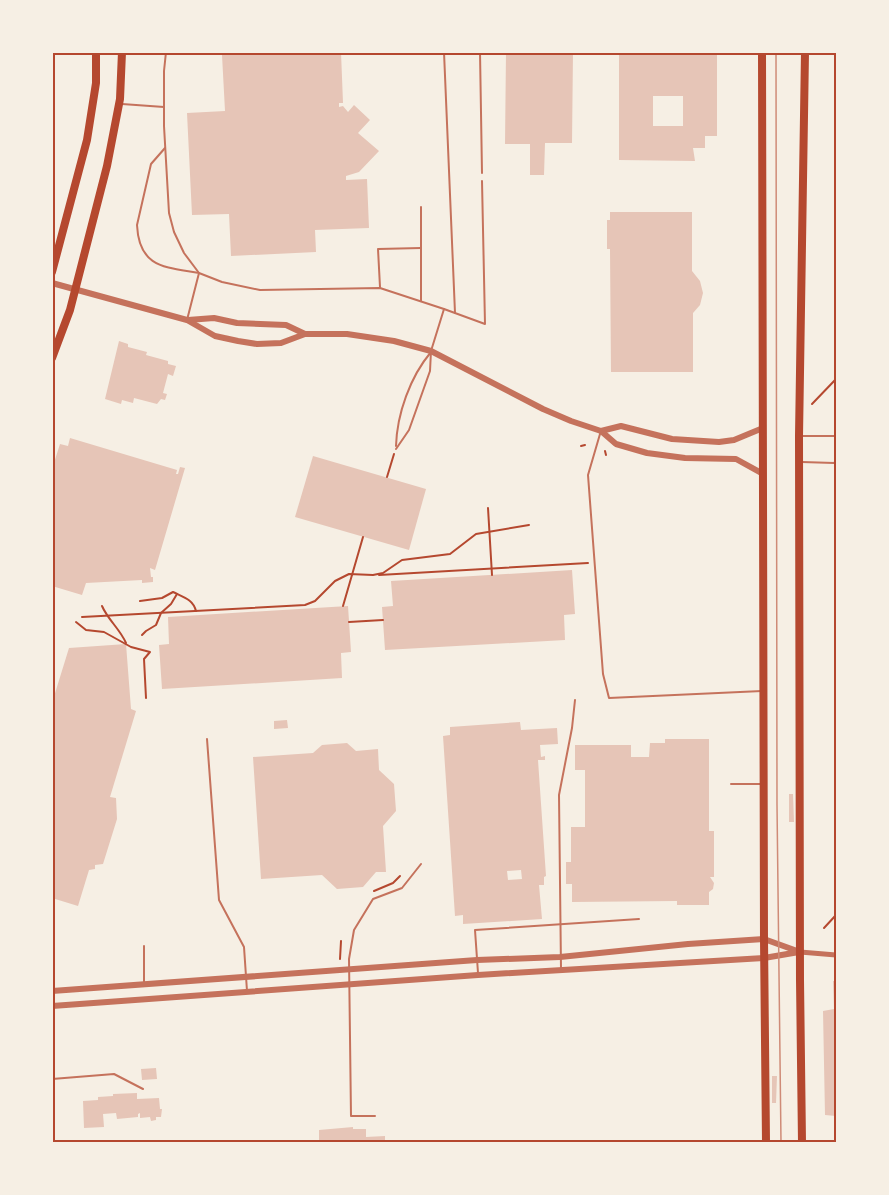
<svg xmlns="http://www.w3.org/2000/svg" width="889" height="1195" font-family="Signika,sans-serif">
<rect width="100%" height="100%" fill="#f6efe4"/>
<g fill="#e6c5b7" fill-rule="evenodd">
<polygon points="241,52 341,52 343,103 339,103 339,107 343,106 348,112 354,105 370,120 358,133 379,151 359,172 346,176 346,180 367,179 369,228 315,230 316,252 231,256 229,214 192,215 187,113 225,111 222,55 241,55"/>
<polygon points="506,52 573,52 572,143 545,143 544,175 530,175 530,144 505,144"/>
<path d="M619 52H717V136H705V148H693L695 161 619 160ZM653 96H683V126H653Z"/>
<polygon points="610,212 692,212 692,271 700,281 703,293 700,305 693,313 693,372 611,372 610,249 607,249 607,220 610,220"/>
<polygon points="119,341 128,344 128,347 147,352 146,355 168,361 168,364 176,366 173,376 168,374 163,393 167,394 165,400 161,399 157,404 134,398 133,403 122,400 121,404 105,399"/>
<polygon points="70,438 177,470 176,474 178,474 180,467 185,468 155,570 150,568 151,577 153,577 153,582 142,583 142,580 86,583 82,595 52,586 52,469 60,444 68,446"/>
<polygon points="313,456 426,489 409,550 295,517"/>
<polygon points="572,570 575,614 564,615 565,640 385,650 382,607 393,606 391,581"/>
<polygon points="348,606 351,652 341,653 342,678 162,689 159,645 169,644 168,617"/>
<polygon points="126,644 131,709 136,711 110,797 116,798 117,819 103,864 95,865 95,869 89,870 78,906 52,898 52,703 69,648"/>
<polygon points="287,720 288,728 274,729 274,721"/>
<path d="M520 722 521 730 557 728 558 744 540 745 541 757 545 756V760H538L546 876 544 877V885H539L542 919 463 924V915L455 916 443 736 450 735V727ZM521 870 522 879 508 880 507 871Z"/>
<polygon points="665,739 709,739 709,831 714,831 714,877 710,877 714,883 713,889 709,892 709,905 677,905 677,901 572,902 572,884 566,884 566,862 571,862 571,827 585,827 585,770 575,770 575,745 631,745 631,757 649,757 650,743 665,743"/>
<polygon points="347,743 356,751 378,749 379,770 394,784 396,811 383,826 386,872 376,872 363,887 337,889 322,875 261,879 253,757 313,753 322,745"/>
<polygon points="789,794 793,794 794,822 789,822"/>
<polygon points="833,981 836,981 836,1116 825,1115 823,1011 834,1009"/>
<polygon points="156,1068 157,1079 142,1080 141,1069"/>
<polygon points="772,1076 777,1076 776,1103 772,1103"/>
<polygon points="137,1093 137,1099 159,1098 160,1109 162,1109 161,1117 156,1117 156,1120 151,1121 150,1117 140,1118 140,1113 138,1114 138,1117 117,1119 116,1113 103,1114 104,1127 84,1128 83,1101 98,1100 98,1097 113,1096 113,1094"/>
<polygon points="353,1127 353,1129 366,1129 366,1137 385,1136 385,1142 319,1142 319,1130"/>
</g>
<g fill="none" stroke-linecap="round" stroke-linejoin="round">
<g stroke="#b5482f" stroke-width="2">
<polyline points="812,404 836,379"/>
<polyline points="581,446 585,445"/>
<polyline points="605,451 606,455"/>
<polyline points="387,477 394,454"/>
<polyline points="488,508 492,575"/>
<polyline points="379,575 588,563"/>
<path d="M140 601 162 598 173 592C183 597 193 599 196 611"/>
<path d="M102 606C108 620 120 629 126 643"/>
<polyline points="343,606 363,537"/>
<polyline points="82,617 305,605 315,601 335,581 349,574 373,575 383,573 402,560 450,554 476,534 529,525"/>
<polyline points="76,622 86,630 104,632 131,647 150,652 144,659 146,698"/>
<polyline points="349,622 383,620"/>
<polyline points="142,635 146,631 156,625 161,613 171,604 177,594"/>
<polyline points="374,891 393,883 400,876"/>
<polyline points="824,928 836,915"/>
<polyline points="340,959 341,941"/>
</g>
<g stroke="#c5725c" stroke-width="2">
<polyline points="166,52 164,71 164,126 169,213 174,232 184,253 199,273 222,282 260,290 380,288 444,309 431,351 430,371 409,430 396,449"/>
<polyline points="444,52 455,313"/>
<polyline points="480,52 482,173"/>
<polyline points="122,104 164,107"/>
<path d="M165 148 151 164 137 225C139 268 165 267 199 273L187 320"/>
<polyline points="380,287 378,249 421,248"/>
<polyline points="421,301 421,207"/>
<polyline points="444,309 485,324 482,181"/>
<polyline points="600,434 588,475 603,674 609,698 762,691"/>
<polyline points="800,436 836,436"/>
<path d="M396 446C397 414 410 377 431 352"/>
<polyline points="802,462 834,463 836,461"/>
<polyline points="207,739 219,900 244,947 247,991"/>
<polyline points="731,784 761,784"/>
<polyline points="144,946 144,984"/>
<polyline points="561,969 559,795 572,728 575,700"/>
<polyline points="478,973 475,930 639,919"/>
<polyline points="52,1079 114,1074 143,1089"/>
<polyline points="375,1116 351,1116 349,959 354,930 373,899 402,888 421,864"/>
</g>
<polyline stroke="#c5725c" stroke-width="5" points="800,952 836,955"/>
<g stroke="#c5725c" stroke-width="6">
<polyline points="52,283 187,320 215,336 238,341 257,344 281,343 305,334 347,334 394,341 431,351 543,409 571,421 601,431 616,444 647,453 685,458 736,459 763,474"/>
<polyline points="188,320 214,318 237,323 286,325 305,334"/>
<polyline points="601,431 621,426 672,439 719,442 734,440 763,428"/>
<polyline points="52,991 477,960 560,957 688,944 764,939 800,952"/>
<polyline points="52,1006 478,975 764,958 799,952"/>
</g>
<g stroke="#b5482f" stroke-width="8">
<polyline points="762,52 764,939 766,1142"/>
<polyline points="52,272 87,140 96,83 96,52"/>
<polyline points="52,358 70,310 107,166 120,99 122,52"/>
<polyline points="802,1142 800,980 799,436 805,52"/>
</g>
<polyline stroke="#cf8b77" stroke-width="1.5" points="776,52 777,805 781,1142"/>
</g>
<rect width="889" height="1195" fill="none" stroke="#f6efe4" stroke-width="108"/>
<rect x="54" y="54" width="781" height="1087" fill="none" stroke="#b5482f" stroke-width="2"/>
</svg>
